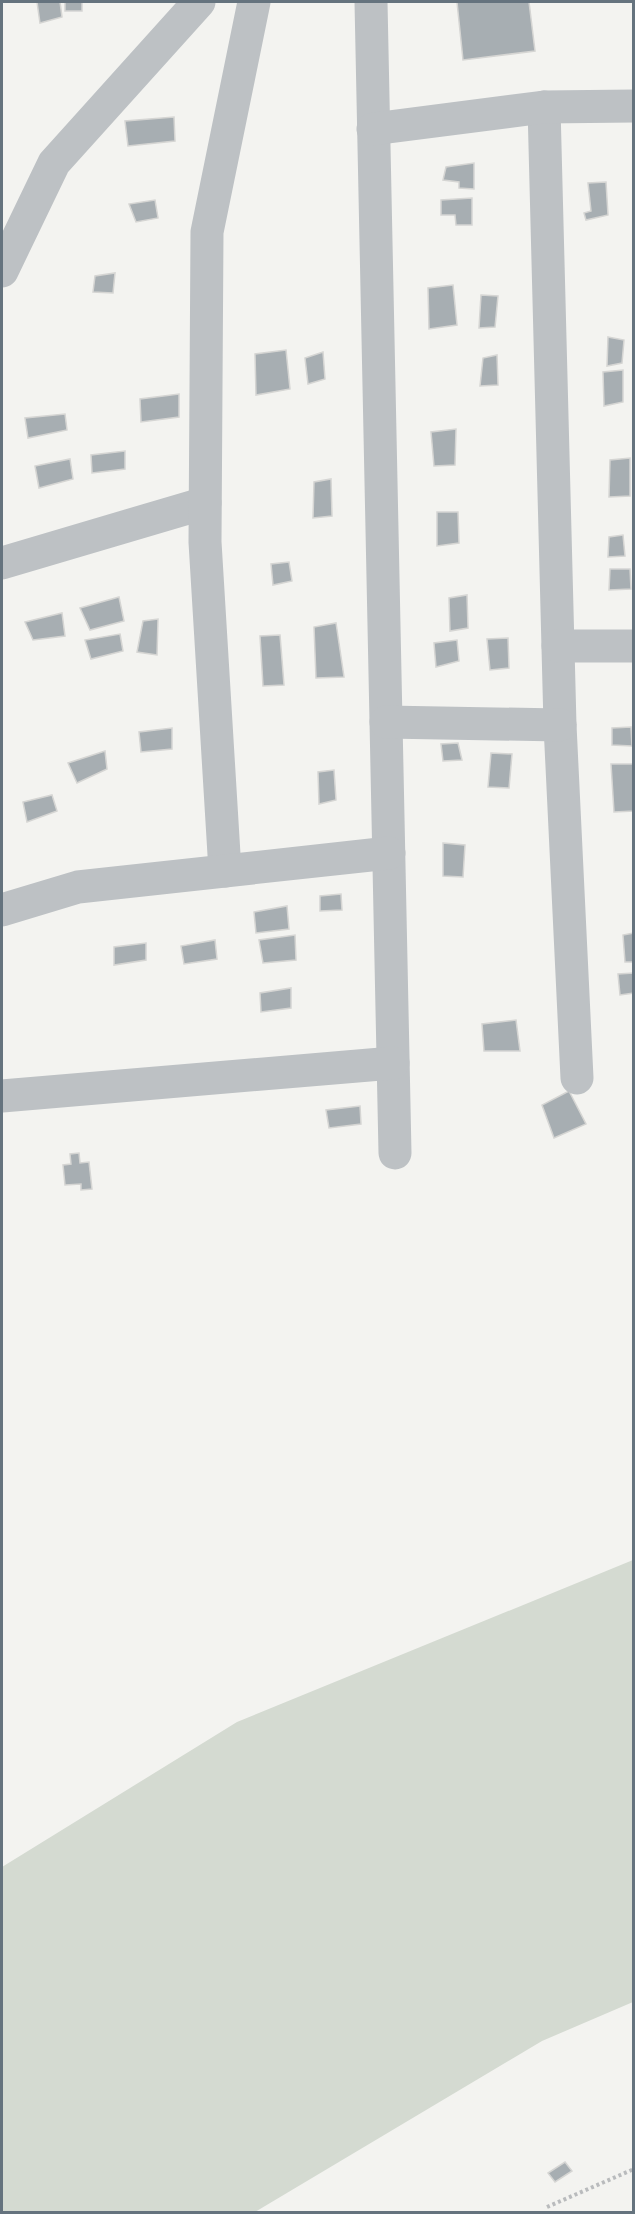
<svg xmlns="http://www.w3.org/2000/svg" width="635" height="2214" font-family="'Space Grotesk',sans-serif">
<rect width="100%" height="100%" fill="#f3f3f0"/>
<polygon fill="#d4dad1" points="633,1560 633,2002 542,2041 255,2212 2,2212 2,1867 237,1722"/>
<g fill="#a7aeb2" stroke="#d5d5d3" stroke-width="1.5">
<polygon points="37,2 60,2 62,17 40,23"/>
<rect x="65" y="2" width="17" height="9"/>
<polygon points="457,2 529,2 535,51 463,60"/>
<polygon points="174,117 175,141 128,146 125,121"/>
<polygon points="474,163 474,189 459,188 459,182 443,180 446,167"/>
<polygon points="606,182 608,215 586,220 584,213 591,211 588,183"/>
<polygon points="472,198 472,225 456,225 455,215 441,215 441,200"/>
<polygon points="155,200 158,218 136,222 129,204"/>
<polygon points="115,273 113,293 93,292 95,276"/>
<polygon points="453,285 457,325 429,329 428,288"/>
<polygon points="481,295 498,296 495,327 479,328"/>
<polygon points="608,337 624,340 622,363 607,366"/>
<polygon points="286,350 290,389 256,395 255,354"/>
<polygon points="323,352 325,379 308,384 305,358"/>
<polygon points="497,355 498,385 480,386 483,358"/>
<polygon points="623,370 623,402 604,406 603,372"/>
<polygon points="179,394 179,417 141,422 140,399"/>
<polygon points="65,414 67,430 28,438 25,418"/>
<polygon points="456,429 455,465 434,466 431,432"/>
<polygon points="125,451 125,469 92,473 91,455"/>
<polygon points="630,458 630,496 609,497 610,460"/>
<polygon points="70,459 73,479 39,488 35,466"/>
<polygon points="331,479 332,516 313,518 314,482"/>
<polygon points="437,512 458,512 459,543 437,546"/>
<polygon points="623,535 625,556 608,557 609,537"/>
<polygon points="289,562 292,581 273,585 271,564"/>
<polygon points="610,569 630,569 631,589 609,590"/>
<polygon points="467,595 468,628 450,631 449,598"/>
<polygon points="119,597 124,621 90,630 80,608"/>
<polygon points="62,613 65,636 33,640 25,622"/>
<polygon points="158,619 157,655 137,652 143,621"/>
<polygon points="336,623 344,677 316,678 314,627"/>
<polygon points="120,634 123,651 91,659 85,640"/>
<polygon points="280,635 284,685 263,686 260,636"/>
<polygon points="508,638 509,668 490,670 487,639"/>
<polygon points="457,640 459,661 436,667 434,643"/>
<polygon points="631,727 632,746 612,745 612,728"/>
<polygon points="172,728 172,749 141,752 139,732"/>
<polygon points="458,743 462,760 443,761 441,744"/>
<polygon points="105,751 107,769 77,783 68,763"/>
<polygon points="491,753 512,754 509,788 488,787"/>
<polygon points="611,764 634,764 634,811 614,812"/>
<polygon points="334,770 336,800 319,804 318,772"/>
<polygon points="52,795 57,811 27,822 23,802"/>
<polygon points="443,843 465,845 463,877 443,876"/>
<polygon points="341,894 342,910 320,911 320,896"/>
<polygon points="287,906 289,929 256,933 254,912"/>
<polygon points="634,933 634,962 625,962 623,935"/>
<polygon points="295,935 296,960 263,963 259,940"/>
<polygon points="215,940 217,959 184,964 181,946"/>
<polygon points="146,943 146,960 114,965 114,947"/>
<polygon points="634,973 634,993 620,995 618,974"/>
<polygon points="291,988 291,1008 261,1012 260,993"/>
<polygon points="516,1020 520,1051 484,1051 482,1024"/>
<polygon points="569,1091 586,1124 554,1138 542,1105"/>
<polygon points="360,1106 361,1124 329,1128 326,1110"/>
<polygon points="79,1153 80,1163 89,1162 92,1189 81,1190 81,1184 65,1185 63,1165 71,1164 70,1154"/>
<polygon points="565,2162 572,2171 555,2182 548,2173"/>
</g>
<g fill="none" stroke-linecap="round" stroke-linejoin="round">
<polyline stroke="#b9bbbd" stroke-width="4" stroke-dasharray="3 3" stroke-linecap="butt" points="547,2207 634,2169"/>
<g stroke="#bdc1c4" stroke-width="33">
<polyline points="371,2 395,1153"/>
<polyline points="544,107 560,725 577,1078"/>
<polyline points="373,129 544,107 634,106"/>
<polyline points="2,271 54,163 199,2"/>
<polyline points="2,563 205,503"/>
<polyline points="558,646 634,646"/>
<polyline points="386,722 560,725"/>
<polyline points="225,871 205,542 207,232 254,2"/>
<polyline points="2,910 78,887 389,853"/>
<polyline points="2,1096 393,1063"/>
</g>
</g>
<rect width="635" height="2214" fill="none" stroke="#65737e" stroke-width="6"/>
</svg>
